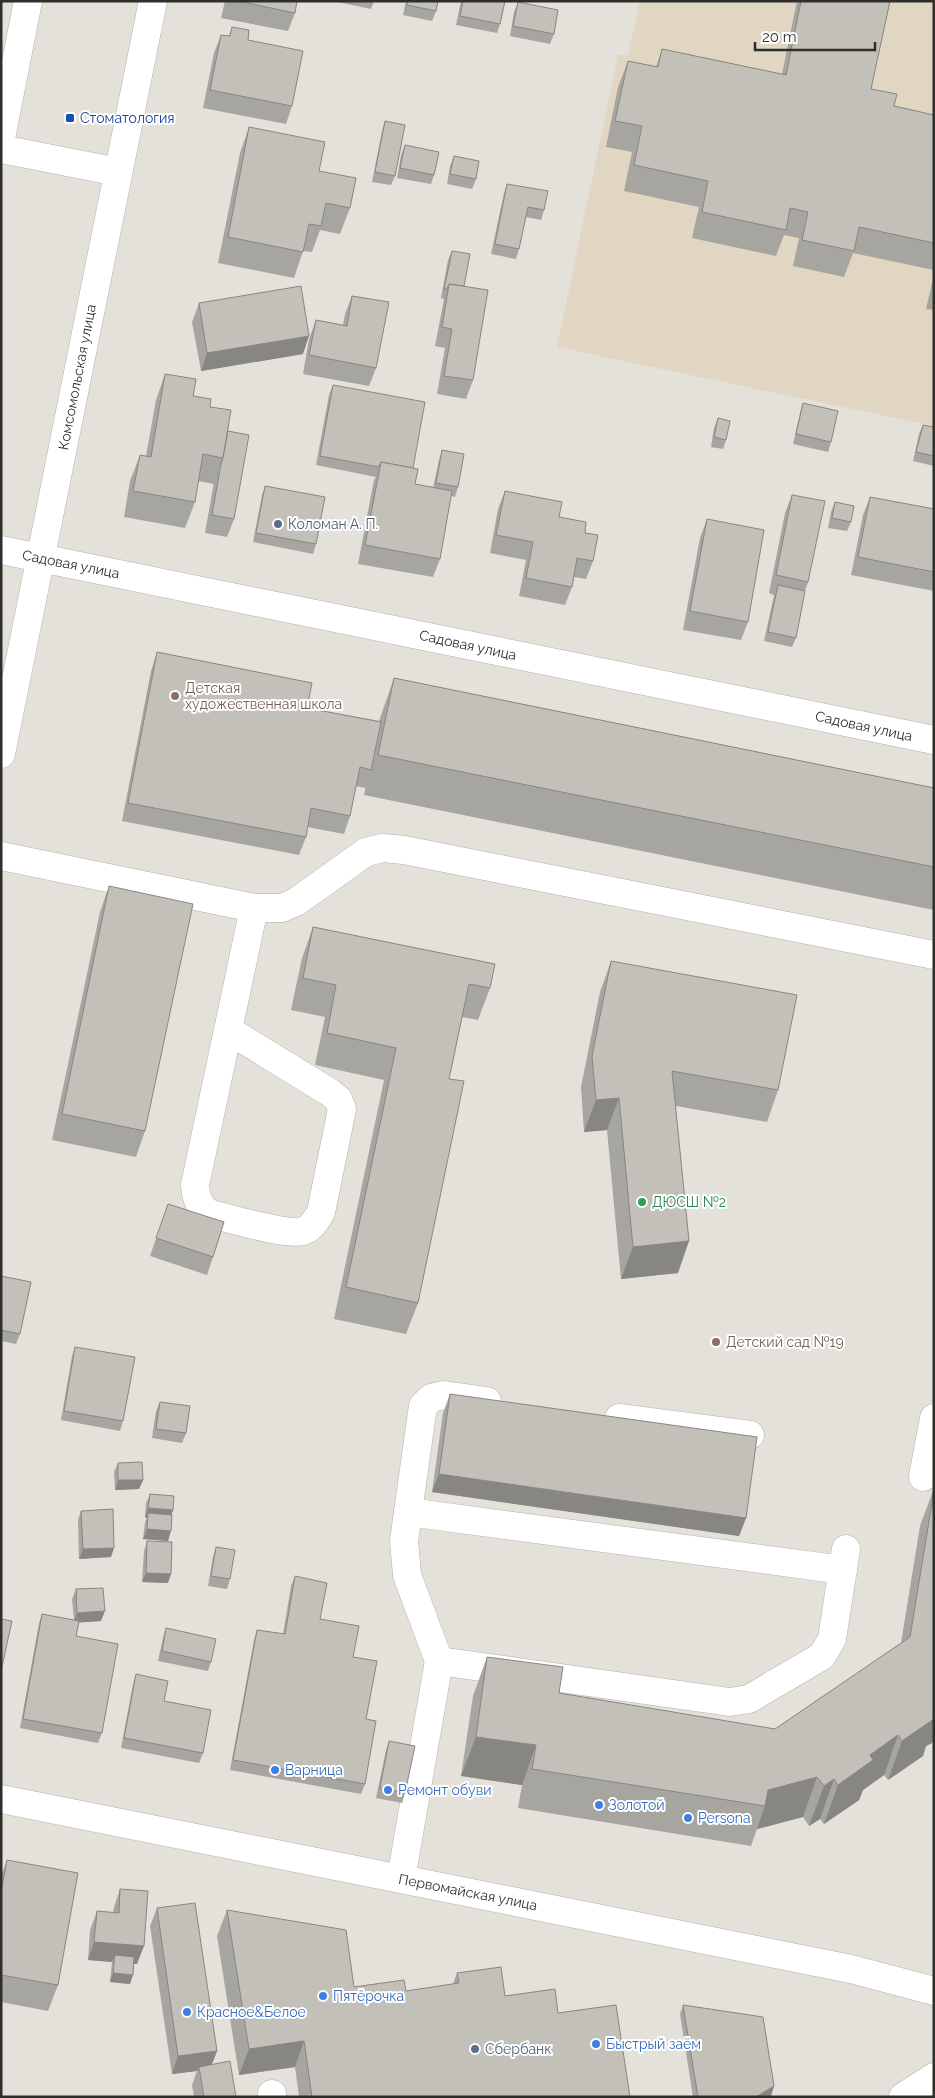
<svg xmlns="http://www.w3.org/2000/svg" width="935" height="2098" font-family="Raleway,sans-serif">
<rect width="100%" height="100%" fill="#e3e1da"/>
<polygon fill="#e0d6c1" points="640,1 934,1 934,426 557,347 618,55 628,55"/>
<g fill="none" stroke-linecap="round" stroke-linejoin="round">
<defs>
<g id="minor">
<polyline points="1,138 28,1"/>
<polyline points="1,149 118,172"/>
<polyline points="1,550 934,740"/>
<polyline points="1,754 153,1"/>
<path d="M1 856 254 908 195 1185C196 1199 199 1206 210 1214 230 1218 286 1236 303 1231 312 1228 317 1219 321 1212L342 1109 338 1099 329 1092 228 1030"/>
<polyline points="254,908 282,908 296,902 366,852 383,848 404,850 934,955"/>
<polyline points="619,1418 750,1435"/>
<polyline points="923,1477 934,1418"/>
<polyline points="408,1512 423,1406 431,1398 443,1395 487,1401"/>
<polyline points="439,1661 407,1575 404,1541 408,1512 843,1570"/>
<polyline points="401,1879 439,1661 730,1702 749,1699 822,1656 832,1639 846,1549"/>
<polyline points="272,2097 272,2094"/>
<polyline points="903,2097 934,2077"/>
</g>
<polyline id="major" points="1,1799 851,1969 934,1991"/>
</defs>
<use href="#minor" stroke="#b4b2ab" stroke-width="29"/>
<use href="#major" stroke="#b4b2ab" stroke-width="29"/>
<use href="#minor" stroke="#fff" stroke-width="28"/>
<use href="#major" stroke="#fff" stroke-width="28"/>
</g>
<g fill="#a7a59f">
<polygon points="225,1 297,1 295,13 288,31 221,18"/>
<polygon points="333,1 374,1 371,9"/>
<polygon points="406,1 438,1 436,11 432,21 403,15"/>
<polygon points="461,1 505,1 500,24 497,33 456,25"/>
<polygon points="797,1 890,1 871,89 894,106 934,115 934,270 853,253 844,277 793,266 799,238 784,235 776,256 692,238 699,207 624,191 632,152 606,147 618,87 628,61 656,67 662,49 782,74"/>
<polygon points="518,2 554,34 550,44 510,36 514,12"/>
<polygon points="232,27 248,40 292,106 286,124 203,108 214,53 221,35 229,36"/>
<polygon points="385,121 395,176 391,185 372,182 382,131"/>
<polygon points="249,127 350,208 340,234 320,230 312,252 303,251 294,278 218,263 240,153"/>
<polygon points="405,145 434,175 431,184 397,178 401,155"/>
<polygon points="454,156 476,179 472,189 447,184 450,166"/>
<polygon points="507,184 544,210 541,220 526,217 519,249 516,259 491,254 504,193"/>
<polygon points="452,251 464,286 473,380 466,399 437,394 445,348 435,346 444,299 441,298 448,260"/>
<polygon points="934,274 934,310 926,309"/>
<polygon points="352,296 376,368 369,386 303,374 309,339 316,320 343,325 345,314"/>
<polygon points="199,303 303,354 201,371 192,322"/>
<polygon points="165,374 193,396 210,407 228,431 234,519 227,537 205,533 214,482 214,484 198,481 195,502 185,528 124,517 130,481 140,455 146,456 156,400"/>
<polygon points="333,385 413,468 415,484 433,488 439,460 442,450 458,487 455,497 451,496 440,559 433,577 358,564 374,480 376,477 316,465 329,395"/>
<polygon points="803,403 831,442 828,452 793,444 800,413"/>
<polygon points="718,418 726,440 723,449 711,447 714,428"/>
<polygon points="923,425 934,427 934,466 913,461 919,434"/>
<polygon points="265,486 316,544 313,554 253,542 262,495"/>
<polygon points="505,491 559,517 585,533 593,561 586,579 574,577 572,587 565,605 519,596 526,560 490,553 498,509"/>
<polygon points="792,495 808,582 805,591 796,638 792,647 764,641 774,595 769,593 785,513"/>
<polygon points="870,497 934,509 934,591 851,575 863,515"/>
<polygon points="835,502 851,522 847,531 828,528 831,512"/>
<polygon points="707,519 748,622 741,640 683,630 700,538"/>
<polygon points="157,652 307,708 379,721 394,678 934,788 934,910 364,795 366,784 365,788 356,786 350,816 344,834 307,827 306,837 299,855 122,821 151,671"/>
<polygon points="109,886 145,1131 136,1157 52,1140 100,912"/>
<polygon points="313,927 490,988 478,1020 462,1017 449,1079 418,1303 406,1334 334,1319 384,1080 315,1065 325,1017 291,1010 302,958"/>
<polygon points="611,961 778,1090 767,1122 676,1106 678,1273 621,1279 607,1130 584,1132 581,1087 600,992"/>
<polygon points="168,1204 213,1257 207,1275 150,1256"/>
<polygon points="1,1276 20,1334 16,1344 1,1341"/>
<polygon points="75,1347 123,1421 120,1431 61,1420 72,1356"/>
<polygon points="450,1394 746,1518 739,1536 432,1492 443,1413"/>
<polygon points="160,1402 186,1433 182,1443 152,1438 156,1411"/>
<polygon points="118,1463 143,1480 139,1489 115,1490 114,1472"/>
<polygon points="934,1488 934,1738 932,1743 926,1746 923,1756 888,1780 884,1775 863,1790 859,1800 824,1824 820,1819 809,1826 803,1817 757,1829 751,1846 518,1808 522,1785 461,1776 473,1696 487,1657 559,1693 775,1729 901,1643 920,1526"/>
<polygon points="150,1494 173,1510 171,1515 168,1541 143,1539 145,1522 147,1518 145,1517 146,1503"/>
<polygon points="81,1511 111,1557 79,1559 78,1520"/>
<polygon points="147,1541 168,1583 142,1582 144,1551"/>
<polygon points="216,1547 230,1579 227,1589 208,1586 213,1557"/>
<polygon points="295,1576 320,1619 353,1657 366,1719 365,1784 361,1794 230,1770 254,1640 257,1630 283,1634 291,1586"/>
<polygon points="76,1589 101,1621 79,1622 76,1636 102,1733 98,1743 20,1728 39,1623 42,1614 74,1620 72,1599"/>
<polygon points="166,1628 211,1662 208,1671 158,1661 163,1638"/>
<polygon points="136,1674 164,1701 203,1753 199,1763 121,1748 133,1684"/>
<polygon points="389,1741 405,1793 402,1803 376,1798 386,1750"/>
<polygon points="7,1860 58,1985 48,2011 1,2002 1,1876"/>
<polygon points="120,1889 137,1964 134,1964 130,1984 110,1982 112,1962 88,1960 90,1930 97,1911 113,1913 114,1907"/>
<polygon points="157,1908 217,2051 212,2064 236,2097 194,2097 192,2085 197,2071 172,2074 150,1926"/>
<polygon points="227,1910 354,1987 406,1991 453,1984 457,1973 505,1996 558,2013 630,2097 299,2097 295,2067 239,2075 217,1936"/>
<polygon points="683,2005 774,2086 771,2096 769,2097 693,2097 680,2014"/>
</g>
<g fill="#888682">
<polygon points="309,336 303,354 201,371 207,353"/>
<polygon points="619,1098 607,1130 584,1132 596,1100"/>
<polygon points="689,1241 678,1273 621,1279 633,1247"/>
<polygon points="439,1474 746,1518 739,1536 432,1492"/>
<polygon points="118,1480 143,1480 139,1489 115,1490"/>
<polygon points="148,1508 173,1510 170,1520 148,1513 147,1518 145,1517"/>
<polygon points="147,1529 171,1531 168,1541 143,1539"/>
<polygon points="114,1548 111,1557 79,1559 83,1549"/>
<polygon points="146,1573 171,1574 168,1583 142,1582"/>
<polygon points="105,1611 101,1621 74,1623 77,1613"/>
<polygon points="934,1706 934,1738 932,1743 926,1746 923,1756 888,1780 902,1741"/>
<polygon points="898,1735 884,1775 863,1790 859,1800 824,1824 838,1785 870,1755"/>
<polygon points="476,1737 536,1745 522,1785 461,1776"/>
<polygon points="817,1777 803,1817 757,1829 765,1806 768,1790"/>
<polygon points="834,1779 820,1819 809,1826 824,1786"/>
<polygon points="94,1942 144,1946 137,1964 114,1962 115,1955 112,1962 88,1960"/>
<polygon points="113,1973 133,1975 130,1984 110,1982"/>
<polygon points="304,2041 295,2067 239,2075 249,2049"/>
<polygon points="217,2051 210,2069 199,2067 197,2071 172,2074 178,2056"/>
<polygon points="774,2086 771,2096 769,2097 756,2097"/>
</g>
<g fill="#c2c0b9" stroke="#888682">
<polygon points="238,1 297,1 295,13"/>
<polygon points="407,1 438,1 436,11 407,5"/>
<polygon points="463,1 505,1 500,24 460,16"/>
<polygon points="801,1 890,1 871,89 897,94 894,106 934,115 934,243 859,227 854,251 802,240 808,212 790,208 786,230 702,212 708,181 634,165 642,126 615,121 628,61 658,67 662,49 786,75"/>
<polygon points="518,2 558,10 554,34 513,26"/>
<polygon points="232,27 249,30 248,40 303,51 292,106 210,90 221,35 230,36"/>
<polygon points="385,121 405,125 395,176 375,172"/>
<polygon points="249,127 325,142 319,171 356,178 350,208 326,203 321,226 309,224 303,252 228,237"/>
<polygon points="405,145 439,152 434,175 400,168"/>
<polygon points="454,156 479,161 476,179 450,174"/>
<polygon points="507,184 548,191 544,210 528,207 519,249 495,244"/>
<polygon points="452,251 470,254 464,286 449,284 447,289 444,289"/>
<polygon points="449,284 488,290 473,380 444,376 452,329 442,327"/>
<polygon points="301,286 309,336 207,353 199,303"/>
<polygon points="352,296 389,302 376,368 309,355 316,320 347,326"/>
<polygon points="165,374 196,379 193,396 211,399 210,407 231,410 223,458 203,454 195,502 133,491 140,455 151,457"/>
<polygon points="333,385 425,402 413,468 381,462 379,467 320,456"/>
<polygon points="803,403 838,411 831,442 796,434"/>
<polygon points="718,418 730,421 726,440 714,437"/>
<polygon points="923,425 934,427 934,456 916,452"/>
<polygon points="228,431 249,435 234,519 212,515 221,464 223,458"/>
<polygon points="442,450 464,454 458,487 436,483"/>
<polygon points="381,462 418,469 415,484 452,491 440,559 365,545"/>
<polygon points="265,486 325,497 316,544 256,533"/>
<polygon points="505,491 562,502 559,517 586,522 585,533 598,535 593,561 577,558 572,587 526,578 533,542 496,535"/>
<polygon points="792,495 825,501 808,582 776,575"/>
<polygon points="870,497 934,509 934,572 858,557"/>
<polygon points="835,502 854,506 851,522 832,518"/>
<polygon points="707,519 764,530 748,622 690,611"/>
<polygon points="778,585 805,591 796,638 768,632"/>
<polygon points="157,652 312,683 307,708 381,722 371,770 360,767 350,816 311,808 306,837 128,803"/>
<polygon points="394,678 934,788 934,867 378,755"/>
<polygon points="109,886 193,904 145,1131 62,1114"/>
<polygon points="313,927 495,964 490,988 469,984 449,1079 464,1081 418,1303 346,1287 396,1048 327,1033 336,985 303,978"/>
<polygon points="611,961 797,995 778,1090 672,1071 689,1241 633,1247 619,1098 596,1100 592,1056"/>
<polygon points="168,1204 224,1222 213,1257 156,1238"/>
<polygon points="1,1276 31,1282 20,1334 1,1330"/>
<polygon points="75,1347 135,1357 123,1421 64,1411"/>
<polygon points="450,1394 757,1437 746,1518 439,1474"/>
<polygon points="160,1402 190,1406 186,1433 156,1429"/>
<polygon points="142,1462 143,1480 118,1480 118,1463"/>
<polygon points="934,1491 934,1719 902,1741 898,1735 870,1755 873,1760 838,1785 834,1779 824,1786 817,1777 768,1790 765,1806 532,1769 536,1745 476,1737 487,1657 563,1667 559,1693 775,1729 910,1637"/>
<polygon points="150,1494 174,1496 173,1510 148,1508"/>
<polygon points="113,1509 114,1548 83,1549 81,1511"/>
<polygon points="148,1513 172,1515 171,1531 147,1529"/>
<polygon points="147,1541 172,1542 171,1574 146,1573"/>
<polygon points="216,1547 235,1550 230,1579 211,1576"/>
<polygon points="295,1576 327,1583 320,1619 359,1626 353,1657 377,1661 366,1719 376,1721 365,1784 233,1760 257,1630 285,1634"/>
<polygon points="103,1588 105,1611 77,1613 76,1589"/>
<polygon points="42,1614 79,1621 76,1636 118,1644 102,1733 23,1719"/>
<polygon points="1,1619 12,1621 1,1671"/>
<polygon points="166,1628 216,1639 211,1662 162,1651"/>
<polygon points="136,1674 168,1681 164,1701 211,1710 203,1753 124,1738"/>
<polygon points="389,1741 415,1746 405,1793 380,1788"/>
<polygon points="7,1860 78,1873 58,1985 1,1975 1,1892"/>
<polygon points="120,1889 148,1891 144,1946 94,1942 97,1911 119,1913"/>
<polygon points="195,1903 217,2051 178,2056 157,1908"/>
<polygon points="227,1910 346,1930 354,1987 404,1980 406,1991 459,1983 457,1973 501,1967 505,1996 555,1989 558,2013 616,2005 630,2097 312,2097 304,2041 249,2049"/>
<polygon points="115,1955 134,1957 133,1975 113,1973"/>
<polygon points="683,2005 763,2017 774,2086 756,2097 698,2097"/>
<polygon points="230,2061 236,2097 204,2097 199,2067"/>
</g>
<rect fill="#1a4fb4" stroke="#fff" stroke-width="2" x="65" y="113" width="10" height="10" rx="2.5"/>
<g fill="#5c6f8a" stroke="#fff" stroke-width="2">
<circle cx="278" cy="524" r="5"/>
<circle cx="475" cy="2049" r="5"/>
</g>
<g fill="#8d6e63" stroke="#fff" stroke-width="2">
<circle cx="175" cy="696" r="5"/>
<circle cx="716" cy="1342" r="5"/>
</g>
<circle fill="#2e9e5b" stroke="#fff" stroke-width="2" cx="642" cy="1202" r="5"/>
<g fill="#3f7fe0" stroke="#fff" stroke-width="2">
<circle cx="275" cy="1770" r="5"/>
<circle cx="388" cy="1790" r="5"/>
<circle cx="599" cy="1805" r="5"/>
<circle cx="688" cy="1818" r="5"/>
<circle cx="323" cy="1996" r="5"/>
<circle cx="187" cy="2012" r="5"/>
<circle cx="596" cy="2044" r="5"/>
</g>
<g text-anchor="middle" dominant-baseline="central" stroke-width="4" stroke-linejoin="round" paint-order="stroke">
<g font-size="14" fill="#164399" stroke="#fff" text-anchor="start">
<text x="80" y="118">Стоматология</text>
</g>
<g font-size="14" fill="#2e2e2b" stroke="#fff">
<text transform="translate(77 377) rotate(-79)">Комсомольская улица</text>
<text transform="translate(71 564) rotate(11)">Садовая улица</text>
<text transform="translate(468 645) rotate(12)">Садовая улица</text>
<text transform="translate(864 726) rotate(12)">Садовая улица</text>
<text transform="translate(468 1892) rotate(11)">Первомайская улица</text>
</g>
<g font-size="14" fill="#4e5e75" stroke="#fff" text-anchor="start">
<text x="288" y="524">Коломан А. П.</text>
<text x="485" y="2049">Сбербанк</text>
</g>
<g font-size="14" fill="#785e54" stroke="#fff" text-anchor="start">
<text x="185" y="688">Детская<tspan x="185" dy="16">художественная школа</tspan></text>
<text x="726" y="1342">Детский сад №19</text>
</g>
<g font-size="14" fill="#27864d" stroke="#fff" text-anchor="start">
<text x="652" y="1202">ДЮСШ №2</text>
</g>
<g font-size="14" fill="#366cbe" stroke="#fff" text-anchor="start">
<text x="285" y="1770">Варница</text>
<text x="398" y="1790">Ремонт обуви</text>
<text x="609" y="1805">Золотой</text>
<text x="698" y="1818">Persona</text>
<text x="333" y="1996">Пятёрочка</text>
<text x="197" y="2012">Красное&amp;Белое</text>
<text x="606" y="2044">Быстрый заём</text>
</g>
</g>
<rect width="935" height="2098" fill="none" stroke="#2e2e2b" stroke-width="5"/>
<path d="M755 42v8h120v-8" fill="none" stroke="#2e2e2b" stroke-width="2.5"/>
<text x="762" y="42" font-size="15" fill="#2e2e2b" stroke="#ffffff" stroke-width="4" paint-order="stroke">20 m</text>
</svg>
